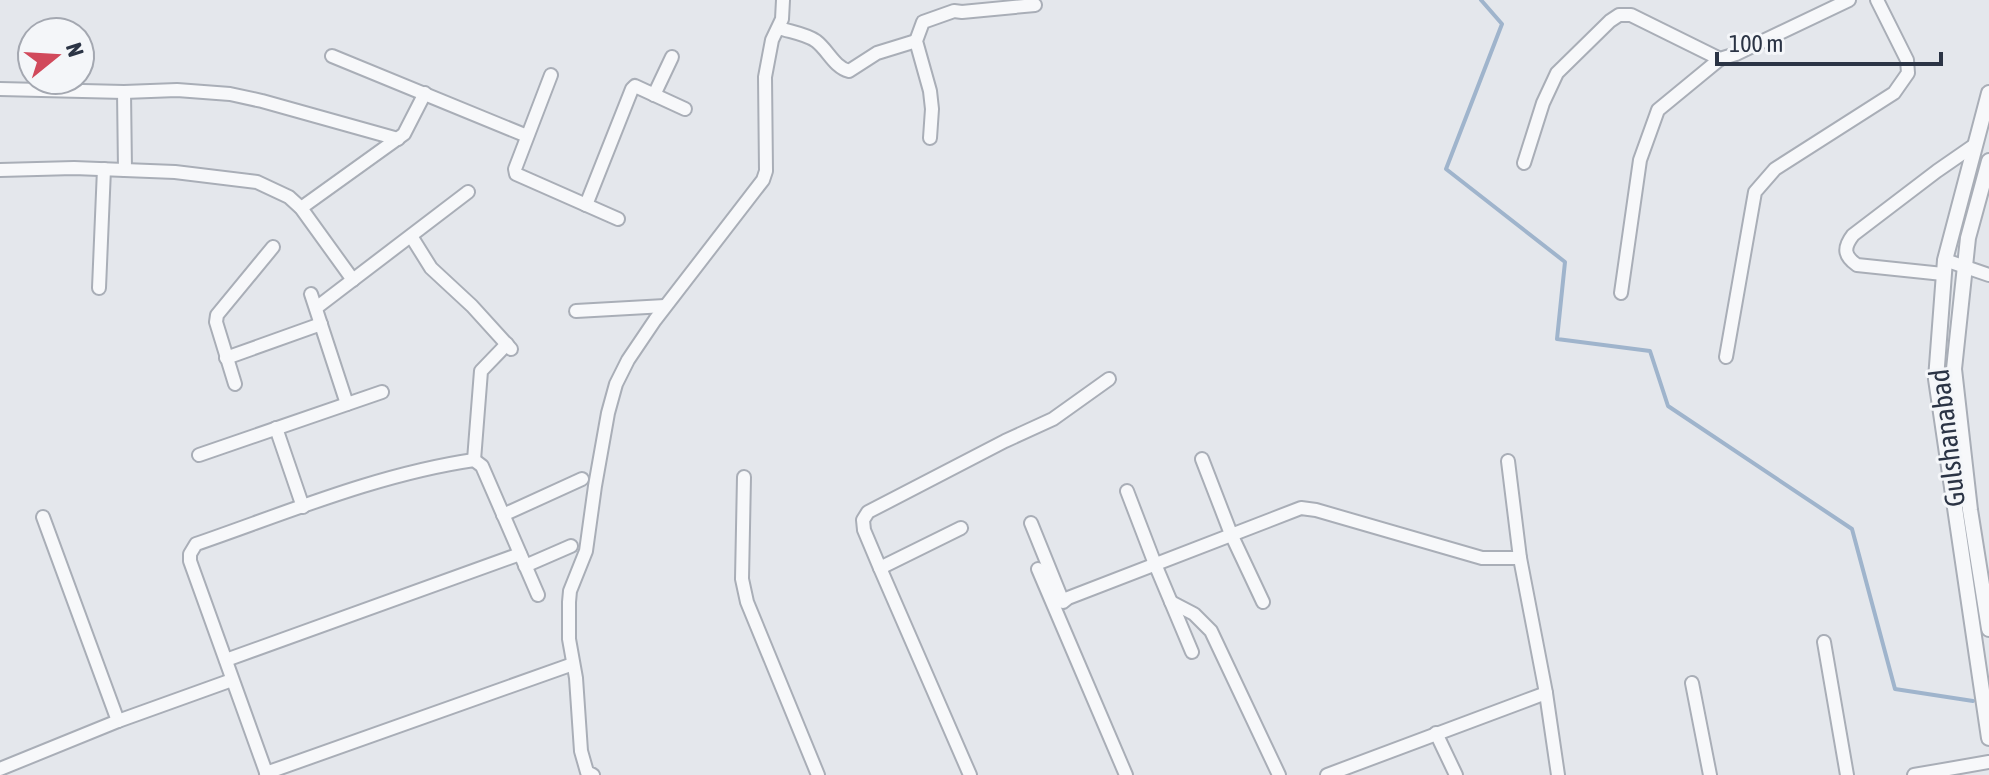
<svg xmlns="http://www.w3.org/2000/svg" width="1989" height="775" font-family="'Asap Condensed',sans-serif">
<rect width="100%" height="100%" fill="#e4e7ec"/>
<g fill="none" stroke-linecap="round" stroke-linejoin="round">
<polyline stroke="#9fb4cc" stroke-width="4" points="1481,0 1502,24 1446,169 1565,262 1557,339 1650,351 1668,406 1852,529 1895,689 1973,701"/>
<defs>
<g id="minor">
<path d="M779 28C791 32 806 34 816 41 828 50 834 67 849 71L877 53 916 41"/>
<polyline points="332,56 527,136"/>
<polyline points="551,75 515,169 516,174 618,219"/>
<polyline points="0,89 124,92 177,90 230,94 262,101 398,139"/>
<polyline points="124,92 125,170"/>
<polyline points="654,95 672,57"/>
<polyline points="930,138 932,109 930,91 916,41 923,22 954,11 962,12 1035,5"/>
<polyline points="1524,163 1543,103 1557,73 1610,21 1619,15 1631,15 1720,59 1736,54 1849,0"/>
<polyline points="0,170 74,168 175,172 257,182 289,197 301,208 353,280"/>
<polyline points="586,205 632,89 635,86 685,109"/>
<polyline points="301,208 404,134 425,93"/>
<polyline points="411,236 431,268 472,306 511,349"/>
<polyline points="1945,260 1989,275"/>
<path d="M1943 274 1857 265C1844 256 1843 248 1853 235L1937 171 1976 144"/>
<polyline points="99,288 104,169"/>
<polyline points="1621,293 1640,160 1658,110 1720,59"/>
<polyline points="311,294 347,404"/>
<polyline points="316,308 468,192"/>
<polyline points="576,311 665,306"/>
<polyline points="1726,357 1755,192 1775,169 1894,93 1908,73 1907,60 1877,0"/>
<polyline points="226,358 321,324"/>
<polyline points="235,384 216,322 217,315 273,247"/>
<polyline points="276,428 303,507"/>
<polyline points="199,455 382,392"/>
<polyline points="1202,459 1231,534 1263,602"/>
<polyline points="474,460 481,371 507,344"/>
<polyline points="1508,461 1520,558 1546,693 1558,775"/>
<polyline points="744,477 742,579 747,602 818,775"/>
<polyline points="1127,491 1155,564 1192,652"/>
<polyline points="503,515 582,479"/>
<polyline points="43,517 118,721"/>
<polyline points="1031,523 1063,602 1068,598 1301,508 1316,510 1482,558 1520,558"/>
<polyline points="525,566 571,546"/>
<polyline points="880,568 961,528"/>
<polyline points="1038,569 1126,775"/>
<polyline points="1171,602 1194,614 1211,631 1279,775"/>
<polyline points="1824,642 1847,775"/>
<polyline points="226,660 520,554"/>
<polyline points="1692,683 1710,775"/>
<polyline points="1436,733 1456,775"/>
<polyline points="0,769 118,721 232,680"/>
<polyline points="266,773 573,664"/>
<path d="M267 775 190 561V554L196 544C286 513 378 474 474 460L482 466 538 595"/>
<polyline points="593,775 587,772 581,751 576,678 569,639 569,602 570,591 586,551 595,486 608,413 616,384 628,360 655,320 763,180 766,171 765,77 772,40 782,19 783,0"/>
<polyline points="970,775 880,568 864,530 863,520 868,512 1005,441 1053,419 1109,379"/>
<polyline points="1327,775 1546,693"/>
<polyline points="1914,775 1989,762"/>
</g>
<g id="tertiary">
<polyline points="1989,93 1945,260 1936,379 1989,738"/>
<polyline points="1989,161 1968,238 1954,369 1970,510 1989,629"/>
</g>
</defs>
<use href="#minor" stroke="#a9aeb7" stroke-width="16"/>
<use href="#tertiary" stroke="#a9aeb7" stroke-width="18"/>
<use href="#minor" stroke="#f7f8fa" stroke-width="12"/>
<use href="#tertiary" stroke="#f7f8fa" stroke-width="14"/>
</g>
<g text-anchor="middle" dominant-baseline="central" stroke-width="6" stroke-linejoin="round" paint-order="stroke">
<g font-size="28" fill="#2b3445" stroke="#f4f6f9">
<text transform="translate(1947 438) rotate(-97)">Gulshanabad</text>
</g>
</g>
<g transform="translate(56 56) rotate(72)"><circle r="38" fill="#f4f6f9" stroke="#a4a8b1" stroke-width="2"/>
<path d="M0-6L14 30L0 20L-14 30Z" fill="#d1495b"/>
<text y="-12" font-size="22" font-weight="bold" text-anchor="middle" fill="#2b3445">N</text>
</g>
<path d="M1717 52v12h224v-12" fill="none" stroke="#2b3445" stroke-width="4"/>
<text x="1729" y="52" font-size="24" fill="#2b3445" stroke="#f4f6f9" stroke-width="6" paint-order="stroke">100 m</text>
</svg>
